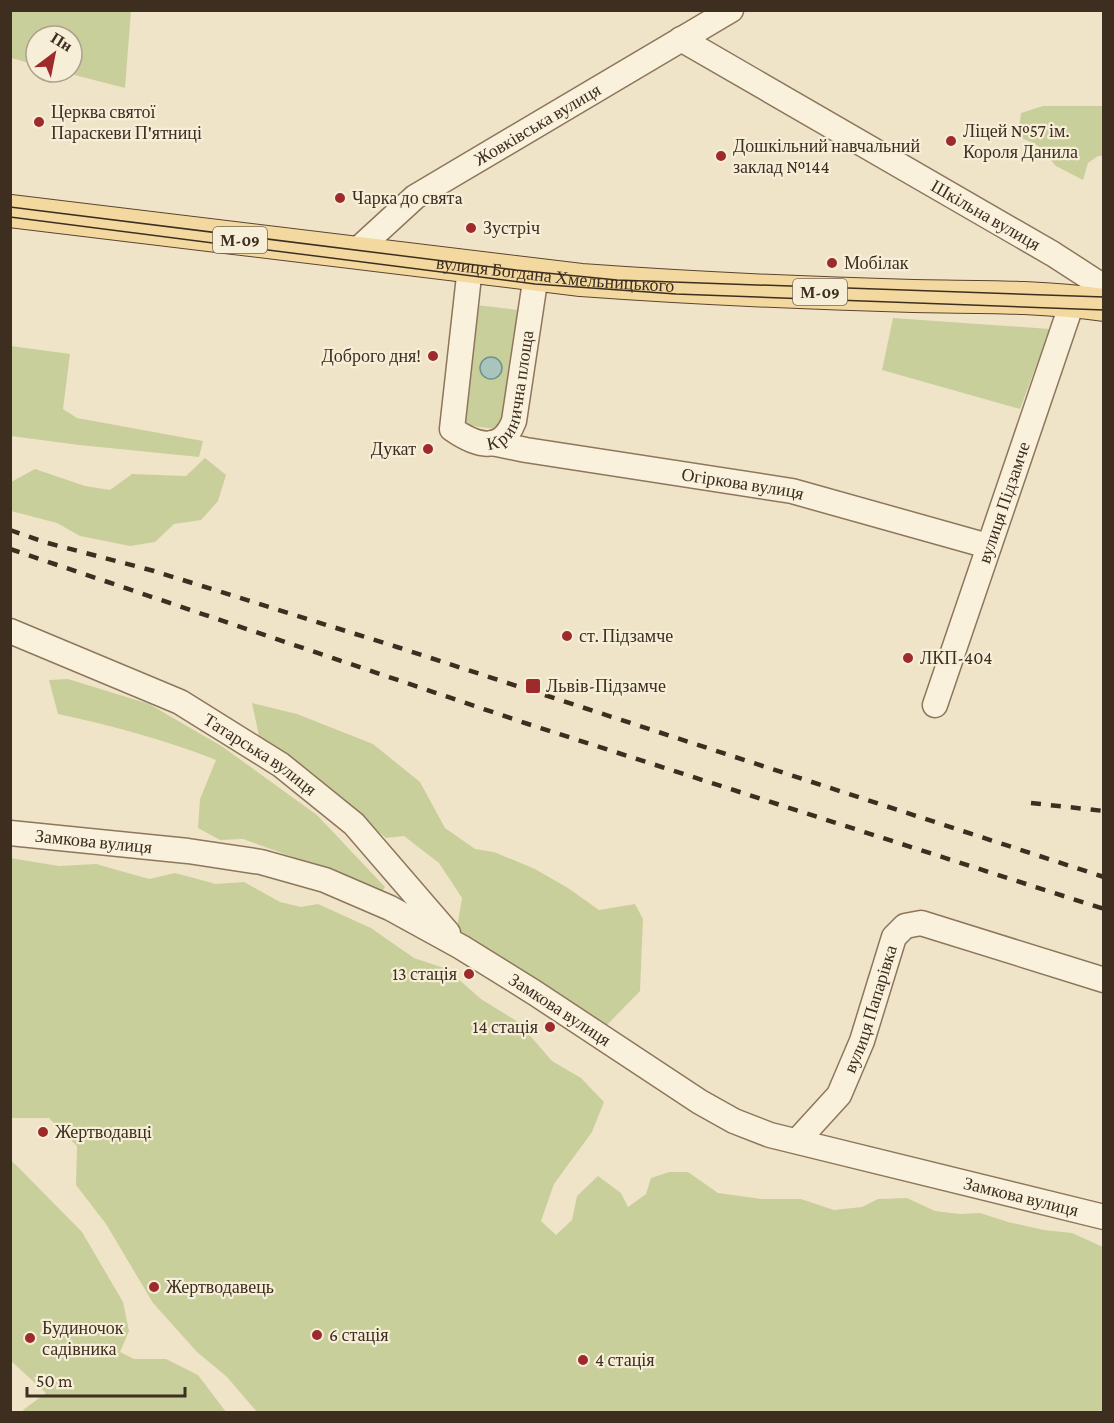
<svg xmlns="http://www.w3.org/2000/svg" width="1114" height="1423" font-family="'Crimson Pro',serif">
<rect width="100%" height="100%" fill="#f0e4c8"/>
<g fill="#c9cf9b">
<polygon points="10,11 131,11 125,88 63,72 72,72 72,36 36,36 36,65 11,58"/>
<polygon points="1043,106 1103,106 1103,156 1098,156 1088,163 1083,180 1056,166 1038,146 1018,136 1021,113"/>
<polygon points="477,305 518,310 504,430 463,425"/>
<polygon points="893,318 1050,329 1020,409 882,370"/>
<polygon points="11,346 70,354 63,409 77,418 203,441 199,457 79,445 11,436"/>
<polygon points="205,458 226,475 218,501 201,520 174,524 155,542 130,546 80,536 57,523 11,511 11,482 35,469 85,486 110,490 132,474 186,476"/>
<path d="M68 679 149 704 223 747 317 815 385 887 378 899 352 883 290 856 243 839 220 840 198 828 200 799 216 760C164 739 112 726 58 714L49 680Z"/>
<polygon points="252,703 297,714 373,744 420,782 445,828 475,849 494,852 535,869 568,888 599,910 635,904 643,919 640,991 605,1027 484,953 457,927 462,898 439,863 404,836 386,838 301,766 259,736"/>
<polygon points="10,858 59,866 96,864 149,879 175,873 216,884 244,882 280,902 301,907 318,904 371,928 414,958 447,969 481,999 518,1022 552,1061 581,1078 604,1102 592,1132 554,1184 541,1221 556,1235 572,1220 577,1196 598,1176 621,1193 628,1207 646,1194 651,1178 669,1172 688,1172 718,1193 762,1199 801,1199 834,1210 862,1207 878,1199 907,1198 935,1211 960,1214 980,1213 1008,1222 1044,1230 1072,1233 1103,1247 1103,1412 257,1412 227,1377 197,1352 153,1303 106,1224 76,1185 77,1146 49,1118 11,1118"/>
<polygon points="11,1161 16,1165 82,1232 123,1302 129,1331 120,1352 134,1359 166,1359 198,1375 226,1412 24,1412 23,1410 46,1393 11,1361"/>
</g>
<circle fill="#a9c4bc" stroke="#6f938a" stroke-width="1.5" cx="491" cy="368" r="11"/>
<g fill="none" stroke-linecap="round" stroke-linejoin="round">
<defs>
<g id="minor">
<path id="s1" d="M681 39 1053 254 1104 287"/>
<path id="s2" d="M354 253 415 197 731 10"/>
<path id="s3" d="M470 267 452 429C475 445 501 455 514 421L536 275"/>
<path id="s4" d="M492 443 526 450 792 491 988 546"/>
<path id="s5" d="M10 631 180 702 281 765 354 824 448 933"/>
<path id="s6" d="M935 705 1073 300"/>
<path id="s7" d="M10 833 188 851 261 862 325 880 390 908 461 947 535 993 700 1102 734 1121 770 1135 1104 1217"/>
<path id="s8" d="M797 1141 839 1095 862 1041 894 937 905 926 921 923 1104 980"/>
</g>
<g id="major">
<path id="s9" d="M10 211 581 280C692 288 802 293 913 296 976 297 1040 296 1104 305"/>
</g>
</defs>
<use href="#minor" stroke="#8d765c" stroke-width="27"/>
<use href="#major" stroke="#5b4430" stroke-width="34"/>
<use href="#minor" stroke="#faf1dc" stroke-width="24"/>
<use href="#major" stroke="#f3d9a0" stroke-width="32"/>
<g stroke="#3d2e20" stroke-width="1.5">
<polyline points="10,207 516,270 617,280 1104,297"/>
<polyline points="10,217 535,284 676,294 1104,310"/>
</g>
<g stroke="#3d2e20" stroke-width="4.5" stroke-dasharray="10 10" stroke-linecap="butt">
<polyline points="10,530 44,542 154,571 397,647 1104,877"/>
<polyline points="10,549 528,724 1104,909"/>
<polyline points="1031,803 1104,811"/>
</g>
</g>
<g fill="#9e2a2b" stroke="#f7eed8" stroke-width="2">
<circle cx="39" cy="122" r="6"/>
<circle cx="951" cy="141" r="6"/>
<circle cx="721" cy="156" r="6"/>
<circle cx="340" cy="198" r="6"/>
<circle cx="471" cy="228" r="6"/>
<circle cx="832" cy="263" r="6"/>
<circle cx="433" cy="356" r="6"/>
<circle cx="428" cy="449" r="6"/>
<circle cx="567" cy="636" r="6"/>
<circle cx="908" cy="658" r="6"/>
<rect x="525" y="678" width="16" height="16" rx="3"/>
<circle cx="469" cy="974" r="6"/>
<circle cx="550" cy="1027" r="6"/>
<circle cx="43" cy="1132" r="6"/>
<circle cx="154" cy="1287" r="6"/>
<circle cx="317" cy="1335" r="6"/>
<circle cx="30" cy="1338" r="6"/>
<circle cx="583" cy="1360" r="6"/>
</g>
<g text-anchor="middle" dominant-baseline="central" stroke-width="4.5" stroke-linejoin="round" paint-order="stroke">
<g fill="#f7eed8" stroke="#756857" stroke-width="1.5">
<rect x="213" y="227" width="54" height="26" rx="4.5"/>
<rect x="793" y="279" width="54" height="26" rx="4.5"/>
</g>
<g font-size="16" font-weight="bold" fill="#3d2e20">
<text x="240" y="240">М-09</text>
<text x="820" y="292">М-09</text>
</g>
<g font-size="18" fill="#3d2e20" stroke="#f7eed8" text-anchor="start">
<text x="51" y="112">Церква святої<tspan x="51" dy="21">Параскеви П'ятниці</tspan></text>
<text x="963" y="131">Ліцей №57 ім.<tspan x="963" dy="21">Короля Данила</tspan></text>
<text x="733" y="146">Дошкільний навчальний<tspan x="733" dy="21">заклад №144</tspan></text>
<text x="352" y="198">Чарка до святa</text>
<text x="483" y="228">Зустріч</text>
<text x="844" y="263">Мобілак</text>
<text x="421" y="356" text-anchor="end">Доброго дня!</text>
<text x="416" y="449" text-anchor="end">Дукат</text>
<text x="579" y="636">ст. Підзамче</text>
<text x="920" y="658">ЛКП-404</text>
<text x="546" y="686">Львів-Підзамче</text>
<text x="457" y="974" text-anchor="end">13 стація</text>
<text x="538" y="1027" text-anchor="end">14 стація</text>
<text x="55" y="1132">Жертводавцi</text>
<text x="166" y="1287">Жертводавець</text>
<text x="42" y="1328">Будиночок<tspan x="42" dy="21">садівника</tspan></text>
<text x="329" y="1335">6 стація</text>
<text x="595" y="1360">4 стація</text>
</g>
<g font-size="18" fill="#3d2e20" stroke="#f7eed8">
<text stroke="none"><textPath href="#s2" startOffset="225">Жовківська вулиця</textPath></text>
<text stroke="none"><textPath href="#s1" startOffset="352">Шкільна вулиця</textPath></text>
<text stroke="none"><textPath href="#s9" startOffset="549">вулиця Богдана Хмельницького</textPath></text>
<text stroke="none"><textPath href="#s3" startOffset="266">Кринична площа</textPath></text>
<text stroke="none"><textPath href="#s4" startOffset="254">Огіркова вулиця</textPath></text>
<text stroke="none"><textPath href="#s6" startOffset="214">вулиця Підзамче</textPath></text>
<text stroke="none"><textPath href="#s5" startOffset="280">Татарська вулиця</textPath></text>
<text stroke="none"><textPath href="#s7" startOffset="84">Замкова вулиця</textPath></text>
<text stroke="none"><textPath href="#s8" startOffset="154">вулиця Папарівка</textPath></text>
<text stroke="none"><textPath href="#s7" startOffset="588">Замкова вулиця</textPath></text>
<text stroke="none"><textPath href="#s7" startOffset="1092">Замкова вулиця</textPath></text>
</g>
</g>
<rect width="1114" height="1423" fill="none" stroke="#3d2e20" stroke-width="24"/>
<g transform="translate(54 54) rotate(32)"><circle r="28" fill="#f7eed8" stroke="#ada18e" stroke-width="1.5"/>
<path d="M0-4.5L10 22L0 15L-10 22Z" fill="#9e2a2b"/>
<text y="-9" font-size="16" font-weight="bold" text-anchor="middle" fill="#3d2e20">Пн</text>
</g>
<path d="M27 1387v9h158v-9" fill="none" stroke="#3d2e20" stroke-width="3"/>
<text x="36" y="1387" font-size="18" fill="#3d2e20" stroke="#f7eed8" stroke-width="4.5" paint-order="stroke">50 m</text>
</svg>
